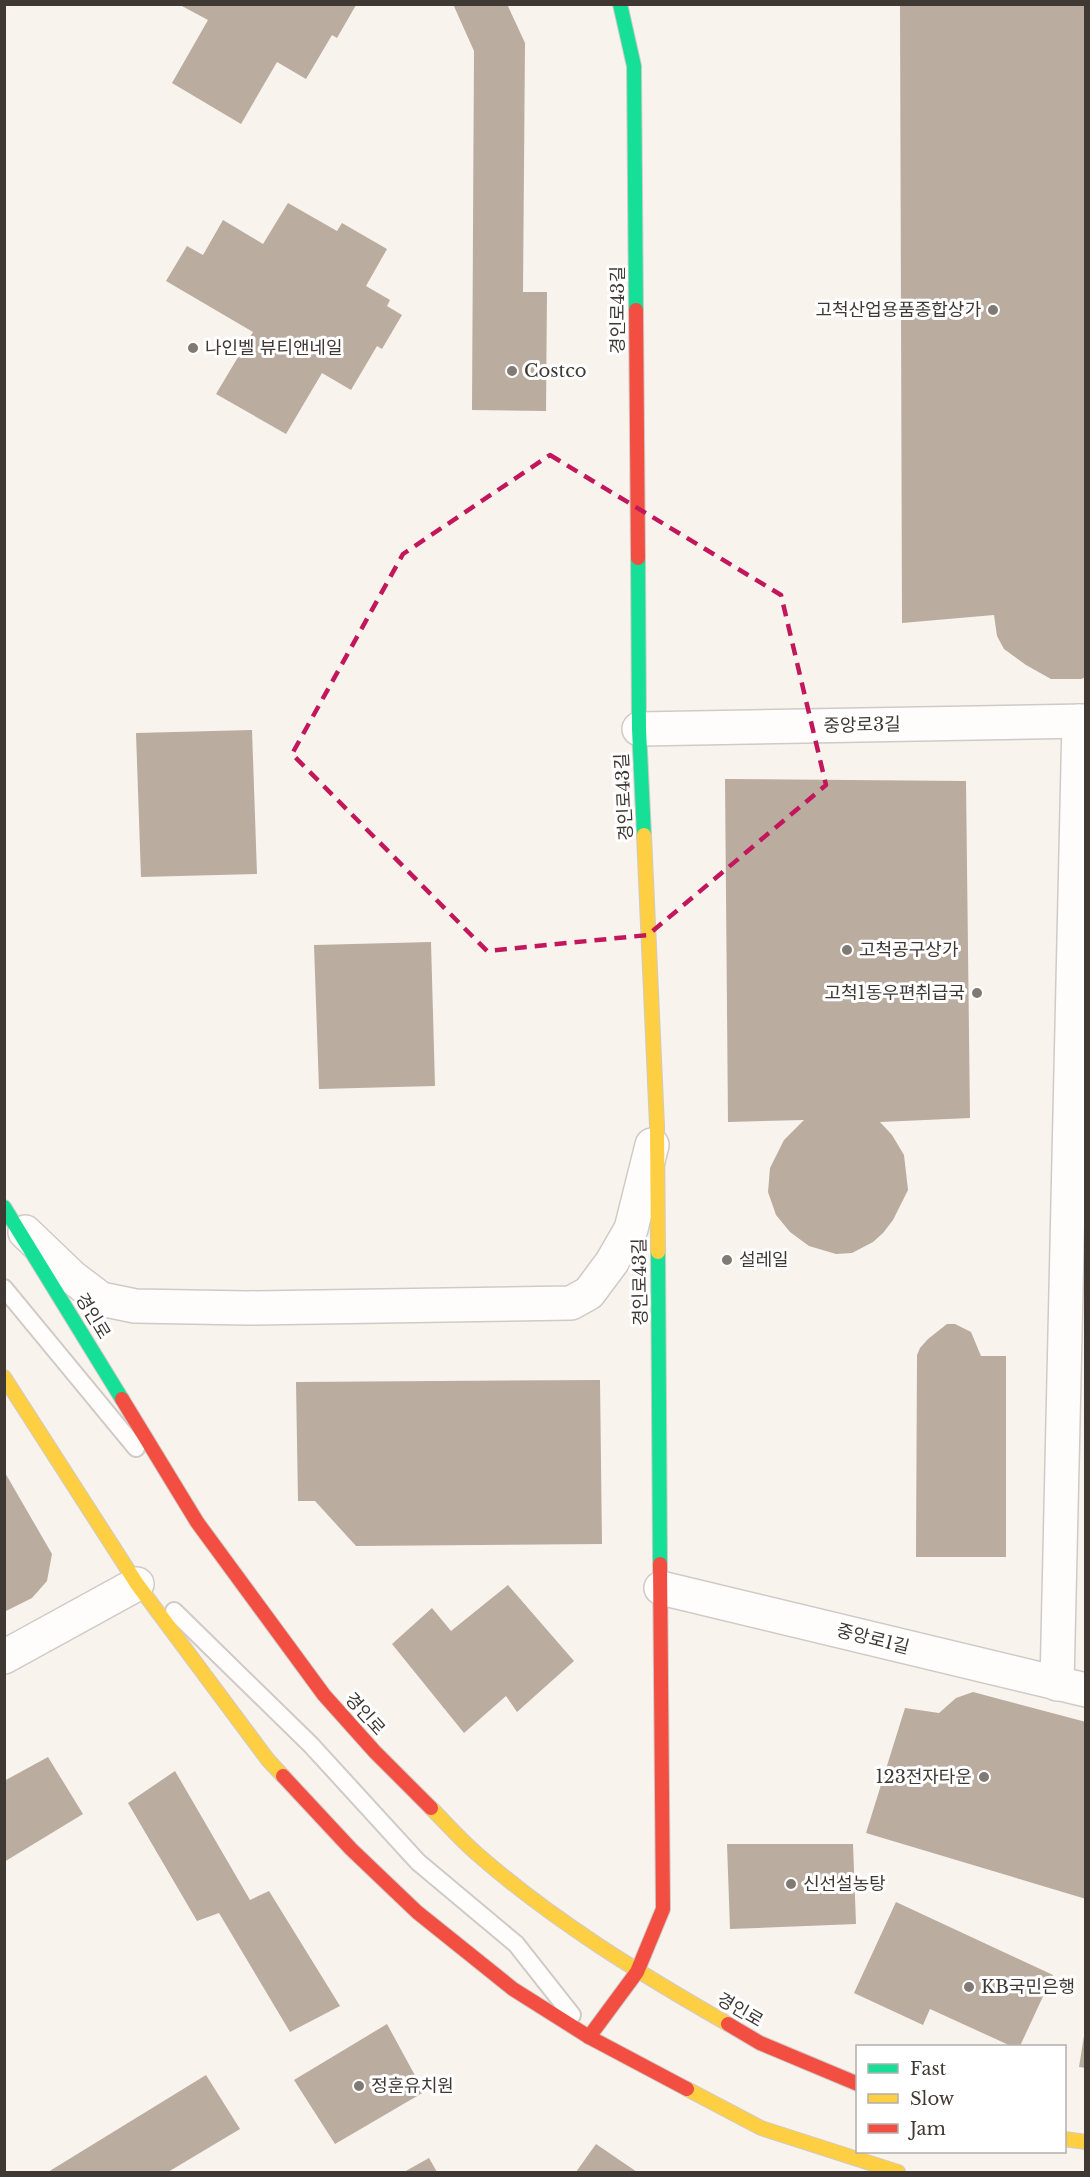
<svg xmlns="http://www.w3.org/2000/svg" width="1090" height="2177" font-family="'Libre Baskerville','Noto Sans KR',serif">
<rect width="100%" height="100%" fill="#f9f3ee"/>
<g fill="#baac9f">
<polygon points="453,4 507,4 525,43 523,292 547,292 546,411 472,410 474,51"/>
<polygon points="900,4 1086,4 1086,677 1081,679 1051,679 1026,665 1004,649 997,636 994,615 902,623"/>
<polygon points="180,5 356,5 337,38 332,35 306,79 277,62 241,124 172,83 208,20"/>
<polygon points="288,203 337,231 342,223 387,249 366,286 390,300 387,306 402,315 382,349 377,346 351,390 322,373 286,434 216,394 253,332 166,281 187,246 203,255 223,220 263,244"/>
<polygon points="252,730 257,874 141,877 136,733"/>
<polygon points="725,779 966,781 970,1118 880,1122 892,1135 904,1155 908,1190 893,1220 883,1233 873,1242 852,1253 836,1254 809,1246 790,1232 776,1215 768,1192 770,1168 784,1140 804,1120 728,1122"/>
<polygon points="431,942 435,1086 319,1089 314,945"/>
<polygon points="947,1324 955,1324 971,1332 981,1356 1006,1356 1006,1557 916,1557 917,1355 920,1348 928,1339"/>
<polygon points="600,1380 602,1544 356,1546 315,1501 298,1501 296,1382"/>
<polygon points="4,1471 52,1554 47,1581 32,1598 4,1612"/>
<polygon points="508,1585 574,1661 517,1712 506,1696 464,1733 392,1644 432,1608 451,1631"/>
<polygon points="973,1692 1086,1722 1086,1899 866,1833 905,1708 939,1713 956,1698"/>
<polygon points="48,1757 83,1814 4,1862 4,1781"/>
<polygon points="175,1771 250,1900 269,1891 340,2006 290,2032 219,1913 197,1921 128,1803"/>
<polygon points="727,1844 853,1844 856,1924 730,1929"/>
<polygon points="896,1902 1053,1975 1020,2046 1011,2046 930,2009 923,2025 854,1993"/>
<polygon points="387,2024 424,2092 335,2144 294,2080"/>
<polygon points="1084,2036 1086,2036 1086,2068 1079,2067"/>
<polygon points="206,2075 240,2129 168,2172 48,2172"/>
<polygon points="596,2144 637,2172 576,2172"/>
<polygon points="429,2158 437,2172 404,2172"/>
</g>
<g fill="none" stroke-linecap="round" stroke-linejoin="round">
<defs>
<g id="lane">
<polyline points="4,1288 136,1448"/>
<polyline points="174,1611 311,1745 418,1862 516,1944 572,2015"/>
</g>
<g id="street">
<polyline points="639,729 1086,721"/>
<polyline points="25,1232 72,1277 101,1299 135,1306 248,1308 571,1303 589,1293 612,1262 631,1229 652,1145"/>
<polyline points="661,1588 1086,1690"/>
<polyline points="4,1657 137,1584"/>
<polyline points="1057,1684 1079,721"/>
</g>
<g id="fast">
<polyline points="620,4 634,66 636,310"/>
<polyline points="638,558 639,729 644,835"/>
<polyline points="4,1207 122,1399"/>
<polyline points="658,1252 660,1564"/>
</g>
<g id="slow">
<polyline points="644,835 657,1126 658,1252"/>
<polyline points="4,1377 137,1584 268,1760 283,1776"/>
<path d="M431 1808C446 1823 460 1839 476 1853 552 1920 639 1973 728 2024"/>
<polyline points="687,2089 761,2128 898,2172"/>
<polyline points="1064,2139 1086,2142"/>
</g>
<g id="jam">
<polyline points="636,310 638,558"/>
<polyline points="122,1399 197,1522 324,1695 375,1752 431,1808"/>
<polyline points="283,1776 351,1849 417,1912 513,1989 589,2037 687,2089"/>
<polyline points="728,2024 760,2043 858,2084"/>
<polyline points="589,2037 637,1972 663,1909 660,1564"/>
</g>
</defs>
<use href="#lane" stroke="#d0cac6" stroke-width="20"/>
<use href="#street" stroke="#d0cac6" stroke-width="36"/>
<use href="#fast" stroke="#d0cac6" stroke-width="16"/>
<use href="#slow" stroke="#d0cac6" stroke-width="16"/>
<use href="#jam" stroke="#d0cac6" stroke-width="16"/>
<use href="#lane" stroke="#fefdfc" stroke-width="16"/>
<use href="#street" stroke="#fefdfc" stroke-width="33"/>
<use href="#fast" stroke="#16e098" stroke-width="14"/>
<use href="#slow" stroke="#ffcf43" stroke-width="14"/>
<use href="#jam" stroke="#f24e42" stroke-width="14"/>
</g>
<path fill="none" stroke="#c2185b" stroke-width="4.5" stroke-dasharray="12 8" stroke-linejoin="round" d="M550 455 781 595 826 785 648 935 487 951 292 754 403 554Z"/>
<g fill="#807974" stroke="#fff" stroke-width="2">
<circle cx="993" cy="310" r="6"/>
<circle cx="193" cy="348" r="6"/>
<circle cx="512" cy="371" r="6"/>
<circle cx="847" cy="950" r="6"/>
<circle cx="977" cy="993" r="6"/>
<circle cx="727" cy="1260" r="6"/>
<circle cx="984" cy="1777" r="6"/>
<circle cx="791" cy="1884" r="6"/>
<circle cx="969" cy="1987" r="6"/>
<circle cx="359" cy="2086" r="6"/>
</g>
<g text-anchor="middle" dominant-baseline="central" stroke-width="6" stroke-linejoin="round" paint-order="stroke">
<g font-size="18" fill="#3f3833" stroke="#fff">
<text transform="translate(618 310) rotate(-90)">경인로43길</text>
<text transform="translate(862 725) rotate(-1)">중앙로3길</text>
<text transform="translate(624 797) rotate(-93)">경인로43길</text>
<text transform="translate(640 1282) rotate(-91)">경인로43길</text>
<text transform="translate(93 1316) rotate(59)">경인로</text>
<text transform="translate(873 1639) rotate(14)">중앙로1길</text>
<text transform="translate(365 1714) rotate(48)">경인로</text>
<text transform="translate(740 2010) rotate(30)">경인로</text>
</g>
<g font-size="18" fill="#3f3833" stroke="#fff" text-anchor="start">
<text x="981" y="310" text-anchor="end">고척산업용품종합상가</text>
<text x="205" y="348">나인벨 뷰티앤네일</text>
<text x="524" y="371">Costco</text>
<text x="859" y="950">고척공구상가</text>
<text x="965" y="993" text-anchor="end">고척1동우편취급국</text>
<text x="739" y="1260">설레일</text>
<text x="972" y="1777" text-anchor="end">123전자타운</text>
<text x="803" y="1884">신선설농탕</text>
<text x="981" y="1987">KB국민은행</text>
<text x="371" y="2086">정훈유치원</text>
</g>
</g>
<rect width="1090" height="2177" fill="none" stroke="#3f3833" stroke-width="12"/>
<rect x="856" y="2045" width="210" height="108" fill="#ffffff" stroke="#b2afad" stroke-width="1.5"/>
<rect x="868" y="2064" width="30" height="9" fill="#16e098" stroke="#b2afad" stroke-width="1.5"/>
<text x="910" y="2075" font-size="18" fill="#3f3833">Fast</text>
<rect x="868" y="2094" width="30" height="9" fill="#ffcf43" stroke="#b2afad" stroke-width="1.5"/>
<text x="910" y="2105" font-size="18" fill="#3f3833">Slow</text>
<rect x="868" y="2124" width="30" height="9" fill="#f24e42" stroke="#b2afad" stroke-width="1.5"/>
<text x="910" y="2135" font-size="18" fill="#3f3833">Jam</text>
</svg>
